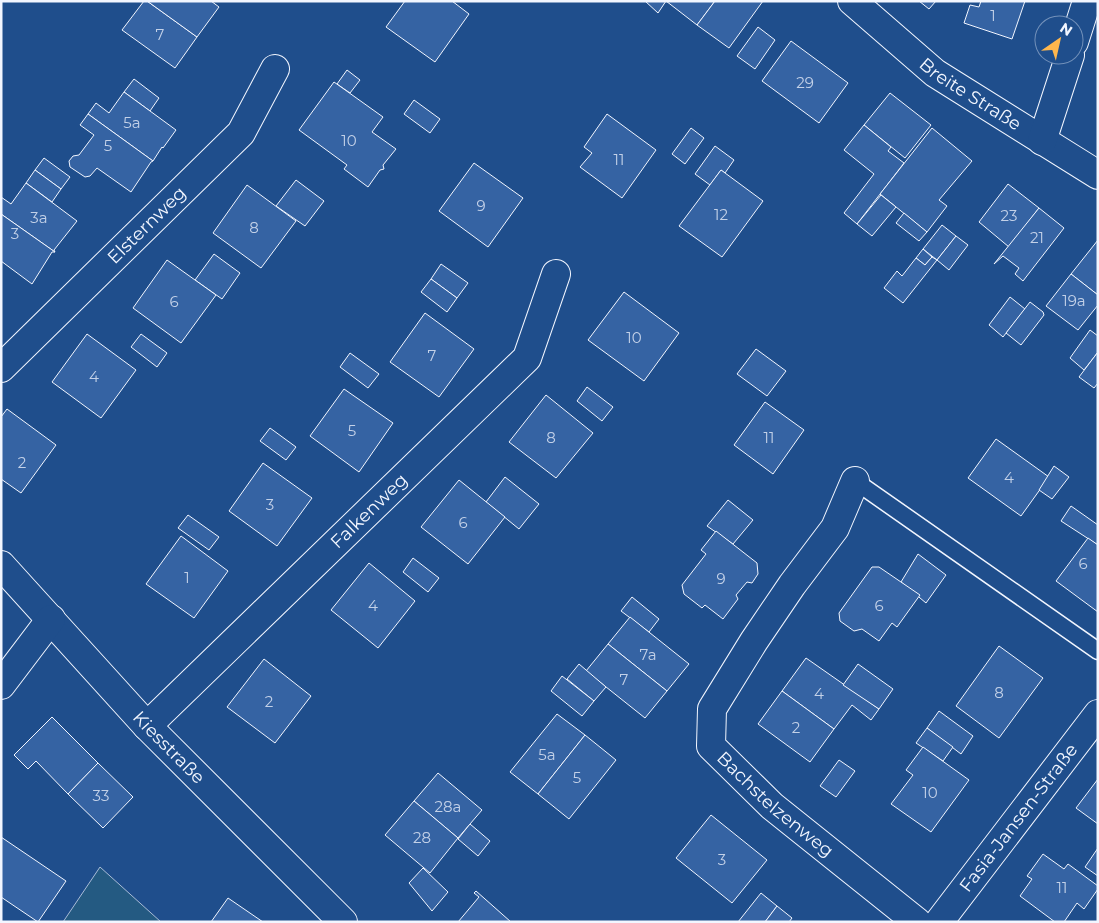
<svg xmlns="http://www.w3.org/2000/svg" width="1099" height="923" font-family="Montserrat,sans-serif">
<rect width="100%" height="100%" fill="#1f4e8c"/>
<polygon fill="#245a82" stroke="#a8bbd7" points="100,867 161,922 63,922"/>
<g fill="#3563a3" stroke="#f2f6ff">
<polygon points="144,1 147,1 197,37 175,68 122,30"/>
<polygon points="147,1 211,1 219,7 197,37"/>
<polygon points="405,1 452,1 469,14 435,62 386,27"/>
<polygon points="645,1 666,1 658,13"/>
<polygon points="666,1 715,1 697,25"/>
<polygon points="715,1 763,1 729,48 697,25"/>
<polygon points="919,1 936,1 929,9"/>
<polygon points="981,1 1025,1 1012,39 964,23 970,5 979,7"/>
<polygon points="758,27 775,40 755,69 737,56"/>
<polygon points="791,41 848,83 819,123 762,81"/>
<polygon points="347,70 360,80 350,93 337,84"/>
<polygon points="134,79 159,98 150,111 124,92"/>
<polygon points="334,82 383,117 372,132 396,149 383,165 384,169 380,170 368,187 344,169 347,165 299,130"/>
<polygon points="124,92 176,130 163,148 162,147 153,161 88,114 96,103 109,113"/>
<polygon points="890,93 931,125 905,158 864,125"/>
<polygon points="414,100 440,119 430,133 404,114"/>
<polygon points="88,114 153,161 151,162 131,192 97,168 90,176 85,177 70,167 69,161 73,156 79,155 94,135 80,125"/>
<polygon points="607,114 656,150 622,198 580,167 592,153 584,147"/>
<polygon points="864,125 891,147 888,151 904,163 857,224 844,213 874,174 844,150"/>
<polygon points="691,128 704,138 685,164 672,154"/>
<polygon points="932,128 972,161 939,200 947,206 927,232 880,194"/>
<polygon points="715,146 734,160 725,173 721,170 710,185 695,174"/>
<polygon points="44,158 70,177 61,189 35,170"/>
<polygon points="474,163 523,198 488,247 439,211"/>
<polygon points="35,170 61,189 52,202 26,183"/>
<polygon points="721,170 763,201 722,257 679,226"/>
<polygon points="296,180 324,201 305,226 276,206"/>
<polygon points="26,183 77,221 54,250 55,252 1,214 1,197 11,204"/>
<polygon points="1008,184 1039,208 1009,247 979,222"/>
<polygon points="247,185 296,221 261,268 213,233"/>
<polygon points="881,195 896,207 872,236 857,224"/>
<polygon points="1039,208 1064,228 1023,281 1015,274 1019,268 1003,256 994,264"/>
<polygon points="904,213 927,232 919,241 896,223"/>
<polygon points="1,214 55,252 52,252 32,284 1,261"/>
<polygon points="942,225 956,236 937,260 923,249"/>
<polygon points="956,236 968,245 949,270 937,260"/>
<polygon points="1098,240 1098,295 1071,274"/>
<polygon points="923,249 932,257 925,265 916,258"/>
<polygon points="214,254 240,273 222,299 195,280"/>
<polygon points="932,257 937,260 903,303 884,288 897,271 902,276 916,258 925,265"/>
<polygon points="167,260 216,295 181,343 133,308"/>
<polygon points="441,264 468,283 457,298 431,279"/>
<polygon points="1071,274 1098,295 1098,305 1078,330 1046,306"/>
<polygon points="431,279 457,298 447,312 421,292"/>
<polygon points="624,292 679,333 644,381 588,340"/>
<polygon points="1010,297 1025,309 1003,337 989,325"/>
<polygon points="1030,302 1043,312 1044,315 1021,345 1006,333"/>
<polygon points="425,313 474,349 439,397 390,362"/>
<polygon points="1090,330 1098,336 1098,352 1084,370 1070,358"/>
<polygon points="87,334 136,370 101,418 52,382"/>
<polygon points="141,334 167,353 157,367 131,347"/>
<polygon points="756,349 786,371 767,396 737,374"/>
<polygon points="1098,352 1098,383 1094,388 1079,377"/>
<polygon points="350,353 379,374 368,388 340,367"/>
<polygon points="587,387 613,407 602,421 577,401"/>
<polygon points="344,389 393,423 359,472 310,436"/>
<polygon points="546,395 593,433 556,478 509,442"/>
<polygon points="765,402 804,430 773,474 734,445"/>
<polygon points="7,409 56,445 21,493 1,479 1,417"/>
<polygon points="270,428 296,447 286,460 260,441"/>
<polygon points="996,439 1049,477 1021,516 968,478"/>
<polygon points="263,463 312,498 277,546 229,511"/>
<polygon points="1054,466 1069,477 1052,499 1039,490"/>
<polygon points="505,477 539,504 519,529 486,502"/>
<polygon points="459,480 505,517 468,564 421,527"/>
<polygon points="728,500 753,520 733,544 707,526"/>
<polygon points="1071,506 1098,525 1098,545 1061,521"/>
<polygon points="188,515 219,537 209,550 178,528"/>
<polygon points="716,531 757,563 758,574 752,583 747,582 736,595 738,599 723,619 705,605 702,608 684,594 682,585 706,554 701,550"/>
<polygon points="181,536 228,571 194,618 146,584"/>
<polygon points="1088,538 1098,545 1098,612 1056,581"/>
<polygon points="918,554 946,575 926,603 901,582"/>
<polygon points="413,558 439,578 428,592 403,572"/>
<polygon points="369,563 415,601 378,648 331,610"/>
<polygon points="872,567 879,567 920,595 897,627 892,623 879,641 862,629 854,631 840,621 839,613"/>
<polygon points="632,597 659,619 649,632 621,611"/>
<polygon points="630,617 689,664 667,691 608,644"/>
<polygon points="608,644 667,691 645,718 586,671"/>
<polygon points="999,646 1043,678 999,738 956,706"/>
<polygon points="806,658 879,709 871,720 852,705 834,729 782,691"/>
<polygon points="264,659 311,696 275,743 227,707"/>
<polygon points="579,664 606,687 594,701 567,679"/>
<polygon points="858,664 893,689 879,709 843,685"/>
<polygon points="562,676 594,701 582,716 551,691"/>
<polygon points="782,691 834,729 810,762 758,724"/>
<polygon points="939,711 973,736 961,754 927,728"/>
<polygon points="557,714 585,735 538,794 510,772"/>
<polygon points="52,717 98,763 68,794 36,761 28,769 14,755"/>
<polygon points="927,728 953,747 943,761 916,743"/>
<polygon points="585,735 616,760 569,819 538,794"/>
<polygon points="923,747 969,780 931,832 891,804 913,775 906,770"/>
<polygon points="839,760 855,771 836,797 820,786"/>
<polygon points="98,763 133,797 103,828 68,794"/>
<polygon points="438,773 482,810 458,838 414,801"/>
<polygon points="1098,779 1098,824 1076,808"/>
<polygon points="414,801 458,838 430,873 385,835"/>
<polygon points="711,815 767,860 732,903 676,858"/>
<polygon points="470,824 490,841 478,856 458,839"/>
<polygon points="1,837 66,881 38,922 1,897"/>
<polygon points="1098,848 1098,876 1085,867"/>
<polygon points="1043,854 1064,869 1068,864 1098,886 1098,889 1084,909 1077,903 1064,922 1055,922 1020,896 1032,879 1027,876"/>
<polygon points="423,868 448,892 432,911 409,883"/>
<polygon points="476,891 511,922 458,922 479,897 474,893"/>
<polygon points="761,893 777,906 765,922 738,922"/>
<polygon points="228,898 263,922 211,922"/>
<polygon points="777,906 792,918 789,922 765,922"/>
</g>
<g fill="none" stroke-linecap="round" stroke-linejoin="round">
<defs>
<polyline id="lane" points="855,481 1098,651"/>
<g id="street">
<path id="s1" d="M852 1 935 73 1098 175"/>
<polyline points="1074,42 1087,1"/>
<polyline points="1042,141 1070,55"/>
<path id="s2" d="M1 368 241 133 275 69"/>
<path id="s3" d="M855 481 835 528 792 585 754 641 712 709 711 746 772 806 917 922"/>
<path id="s4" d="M1 565 147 726 343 922"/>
<polyline points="1,685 51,619"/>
<path id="s5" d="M147 726 527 358 556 274"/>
<path id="s6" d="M939 922 1098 714"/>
</g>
</defs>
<use href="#lane" stroke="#f2f6ff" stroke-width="19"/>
<use href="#street" stroke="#f2f6ff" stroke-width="30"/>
<use href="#lane" stroke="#1f4e8c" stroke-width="16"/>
<use href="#street" stroke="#1f4e8c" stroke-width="28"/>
</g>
<g text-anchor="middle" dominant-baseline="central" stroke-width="4" stroke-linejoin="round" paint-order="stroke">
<g font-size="15" fill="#c3d1e8">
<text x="993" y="15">1</text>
<text x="160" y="34">7</text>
<text x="805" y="82">29</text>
<text x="132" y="122">5a</text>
<text x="349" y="140">10</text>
<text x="108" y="145">5</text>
<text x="619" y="159">11</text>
<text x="481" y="205">9</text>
<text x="721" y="214">12</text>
<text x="1009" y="215">23</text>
<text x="39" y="217">3a</text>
<text x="254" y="227">8</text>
<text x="15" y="233">3</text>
<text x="1037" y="237">21</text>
<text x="1074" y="300">19a</text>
<text x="174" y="301">6</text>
<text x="634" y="337">10</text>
<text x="432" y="355">7</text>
<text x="94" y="376">4</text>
<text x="352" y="430">5</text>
<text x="551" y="437">8</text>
<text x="769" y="437">11</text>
<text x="22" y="462">2</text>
<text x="1009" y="477">4</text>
<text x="270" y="504">3</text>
<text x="463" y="522">6</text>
<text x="1083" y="563">6</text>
<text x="187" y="577">1</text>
<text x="721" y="578">9</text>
<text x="373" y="605">4</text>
<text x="879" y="605">6</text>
<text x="648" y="654">7a</text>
<text x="624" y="679">7</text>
<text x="999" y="692">8</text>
<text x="819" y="693">4</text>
<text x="269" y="701">2</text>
<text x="796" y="727">2</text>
<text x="547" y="754">5a</text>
<text x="577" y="777">5</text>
<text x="930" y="792">10</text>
<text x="101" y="795">33</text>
<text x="448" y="806">28a</text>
<text x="422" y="837">28</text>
<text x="722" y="859">3</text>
<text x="1062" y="887">11</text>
</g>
<g font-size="18" fill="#f2f6ff" stroke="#1f4e8c">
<text stroke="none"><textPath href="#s1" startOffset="151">Breite Straße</textPath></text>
<text stroke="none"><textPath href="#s2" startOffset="204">Elsternweg</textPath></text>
<text stroke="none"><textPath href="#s5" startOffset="309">Falkenweg</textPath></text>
<text stroke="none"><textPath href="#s4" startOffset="248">Kiesstraße</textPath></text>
<text stroke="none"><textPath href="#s3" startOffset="394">Bachstelzenweg</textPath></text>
<text stroke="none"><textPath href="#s6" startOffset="131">Fasia-Jansen-Straße</textPath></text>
</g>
</g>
<rect width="1099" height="923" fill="none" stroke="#f2f6ff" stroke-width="5"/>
<g transform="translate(1059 40) rotate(34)"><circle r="24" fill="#1f4e8c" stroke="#7391ba"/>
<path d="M0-4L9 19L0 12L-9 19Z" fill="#ffb74d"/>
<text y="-8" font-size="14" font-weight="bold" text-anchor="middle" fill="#f2f6ff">N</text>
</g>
</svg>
